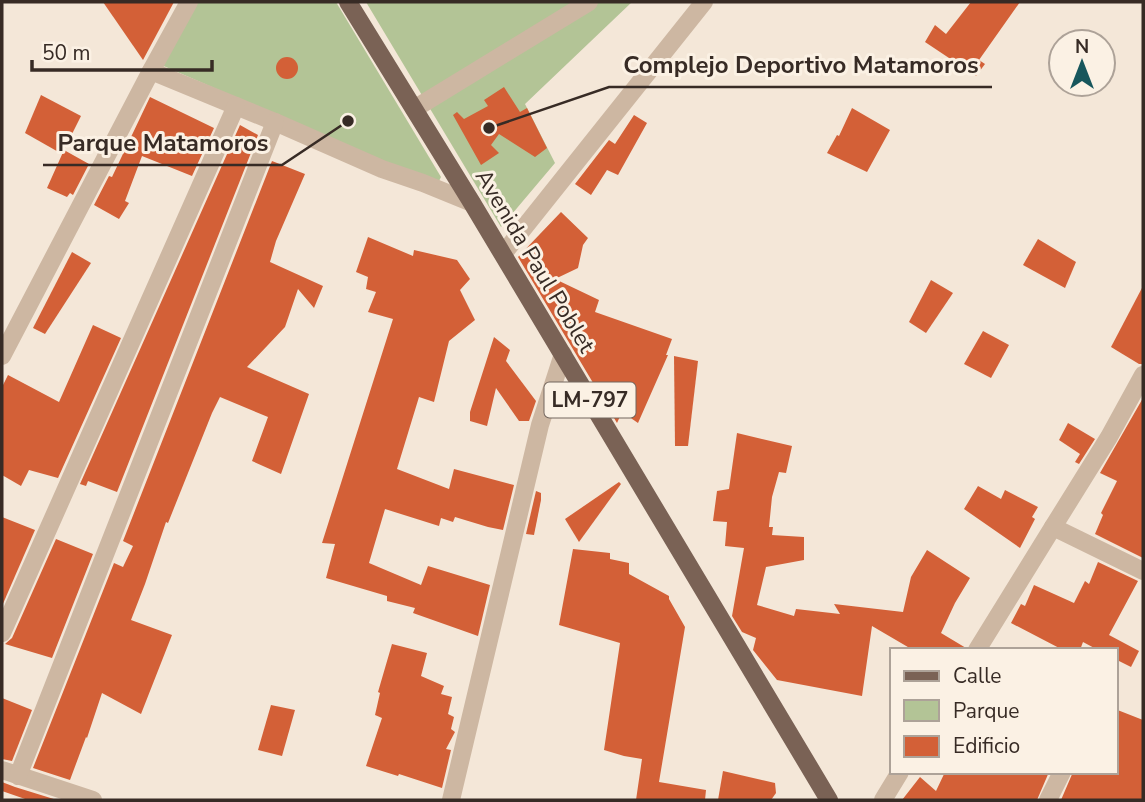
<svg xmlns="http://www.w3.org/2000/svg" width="1145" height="802" font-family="'Nunito Sans',sans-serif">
<rect width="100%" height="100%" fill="#f4e7d8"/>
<g fill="#b3c496">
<polygon points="195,2 336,2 441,177 437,185 159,64"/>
<polygon points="366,2 632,2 525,104 555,163 501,227"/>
</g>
<g fill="#d36037">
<polygon points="103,2 174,2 143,60"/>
<polygon points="971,2 1020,2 979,60 985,64 976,76 925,42 935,25 946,34"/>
<circle cx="287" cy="68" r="11"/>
<polygon points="504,87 520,112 527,108 547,148 535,157 499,134 491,145 499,153 481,165 453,115 457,112 464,119 488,106 484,100"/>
<polygon points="41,95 81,116 62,154 25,133"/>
<polygon points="150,97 214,128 192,176 142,156 125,201 129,203 119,219 94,205 109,176 112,177"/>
<polygon points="852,108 890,130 867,172 827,153 837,135 839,136"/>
<polygon points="634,115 647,123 618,175 607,170 591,195 575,184 609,140 615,144"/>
<polygon points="240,125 258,135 117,492 88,481 86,486 80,484"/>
<polygon points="64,150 89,164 73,195 70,193 67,197 47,188"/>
<polygon points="272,161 305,174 276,241 270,262 323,286 314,308 298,289 285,327 247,367 309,394 281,474 252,461 268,417 220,397 212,413 168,523 166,522 145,584 131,620 172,635 141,714 102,693 87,738 86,737 70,780 33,768 114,563 123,567 133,546 123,541"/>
<polygon points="561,212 588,238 583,245 578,268 555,279 599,300 595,312 672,339 666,355 668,355 638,423 622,412 617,423 518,257"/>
<polygon points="368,237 413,256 414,250 457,260 470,279 460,290 475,320 449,341 434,402 419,397 397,469 449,489 454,469 514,485 503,530 488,527 455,517 453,522 441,518 439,526 385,509 369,563 421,585 428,566 490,585 478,636 413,613 415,608 387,601 387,596 326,578 335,544 322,543 393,319 368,312 376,292 366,289 368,277 356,272"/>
<polygon points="1038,239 1076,262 1065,288 1023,265"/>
<polygon points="72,252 91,263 45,334 33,328"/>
<polygon points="931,280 953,293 926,333 909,322"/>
<polygon points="1143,286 1143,364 1139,364 1111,347"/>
<polygon points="93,325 121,338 58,478 29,470 21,486 2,475 2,387 8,375 59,402"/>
<polygon points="983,331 1009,345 991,378 964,364"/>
<polygon points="494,337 510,350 506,361 536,401 529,421 519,421 496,388 487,426 470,421 470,412"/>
<polygon points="674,356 698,361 688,446 675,446"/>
<polygon points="1143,398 1143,558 1095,534 1103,515 1101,513 1117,481 1100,473"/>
<polygon points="1068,423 1095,439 1079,464 1075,462 1080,454 1059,440"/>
<polygon points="737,433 792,446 786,473 779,472 772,497 769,527 773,527 772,535 804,537 804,560 766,567 757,605 794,616 796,609 840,614 834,604 903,612 911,577 927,550 970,578 955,603 941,633 966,648 966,650 913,650 872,626 862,696 777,680 753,650 756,638 742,632 732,616 744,548 725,546 727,522 713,521 717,491 729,489"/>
<polygon points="619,482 621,484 579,542 565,519"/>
<polygon points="978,486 1001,499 1005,490 1038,507 1032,517 1035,519 1020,548 964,509"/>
<polygon points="536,491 541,493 541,500 534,535 526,534"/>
<polygon points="2,517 35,530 2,606"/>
<polygon points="56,539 93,554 52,658 5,644 12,638"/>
<polygon points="573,549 610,553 610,559 629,563 629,574 669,596 669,599 685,627 659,782 706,790 705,800 636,800 642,759 624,756 604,750 620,643 559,625"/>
<polygon points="1098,562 1138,581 1109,635 1139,651 1131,667 1115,659 1115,650 1098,650 1083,642 1080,650 1063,650 1011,623 1021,604 1025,606 1034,585 1074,603 1085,581 1089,584"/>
<polygon points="392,644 427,653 421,676 444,686 441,694 452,697 448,714 454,717 451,729 455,732 446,749 451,750 442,788 399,774 398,776 366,766 382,718 375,715 380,693 378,692"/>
<polygon points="2,698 32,710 12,761 2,759"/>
<polygon points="271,705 295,710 282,756 258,750"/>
<polygon points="1115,709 1143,720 1143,800 1061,800 1073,772 1115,772"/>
<polygon points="723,771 775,783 776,793 771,800 718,800"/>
<polygon points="945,772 1049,772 1037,800 902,800 920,777 936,791"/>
<polygon points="2,782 15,787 57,800 28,800 2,791"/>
</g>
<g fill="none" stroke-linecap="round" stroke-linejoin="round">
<g stroke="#cdb7a2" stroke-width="18">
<polyline points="151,71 275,122 382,169 423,183 472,203"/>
<polyline points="414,109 589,2"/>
<polyline points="503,254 704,2"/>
<polyline points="2,356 151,71 189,2"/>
<polyline points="1053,527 1109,437 1143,375"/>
<polyline points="2,633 236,106"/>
<polyline points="977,650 1053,527 1143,571"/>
<polyline points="2,770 93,800"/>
<polyline points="18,776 275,122"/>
<polyline points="451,800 540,425 563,354"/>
<polyline points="883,800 900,772"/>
<polyline points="1048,800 1062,772"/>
</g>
<polyline stroke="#7a6255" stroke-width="18" points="348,2 472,203 829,800"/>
</g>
<g text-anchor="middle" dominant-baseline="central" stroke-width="6" stroke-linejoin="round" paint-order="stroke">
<rect fill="#fbf1e4" stroke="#72665e" stroke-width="2" x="544.5" y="382.5" width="91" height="35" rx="5"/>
<g font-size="21" font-weight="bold" fill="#372b25">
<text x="590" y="400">LM-797</text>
</g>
<g font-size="23" fill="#372b25" stroke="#fbf1e4">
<text transform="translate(535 261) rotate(59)">Avenida Paul Poblet</text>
</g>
</g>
<path fill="none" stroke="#372b25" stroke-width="2.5" d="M489 128L609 87H992M348 121L282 165H43"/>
<g fill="#372b25" stroke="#fbf1e4" stroke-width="2.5">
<circle cx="489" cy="128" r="7"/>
<circle cx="348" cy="121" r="7"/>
</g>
<g font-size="24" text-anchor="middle" font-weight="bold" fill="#372b25" stroke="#fbf1e4" stroke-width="6" stroke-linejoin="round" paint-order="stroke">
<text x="801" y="73">Complejo Deportivo Matamoros</text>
<text x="163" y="151">Parque Matamoros</text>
</g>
<rect width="1145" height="802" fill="none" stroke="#372b25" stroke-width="7"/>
<rect x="890" y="648" width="228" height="126" fill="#fbf1e4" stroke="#ada298" stroke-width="2"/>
<rect x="904" y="671" width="35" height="10" fill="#7a6255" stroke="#ada298" stroke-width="2"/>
<text x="953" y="683" font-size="21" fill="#372b25">Calle</text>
<rect x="904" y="700" width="35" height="21" fill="#b3c496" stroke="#ada298" stroke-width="2"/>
<text x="953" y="718" font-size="21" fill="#372b25">Parque</text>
<rect x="904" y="736" width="35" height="21" fill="#d36037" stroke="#ada298" stroke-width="2"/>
<text x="953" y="753" font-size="21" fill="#372b25">Edificio</text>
<g transform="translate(1082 63)"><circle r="33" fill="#fbf1e4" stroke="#ada298" stroke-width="2"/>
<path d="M0-5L12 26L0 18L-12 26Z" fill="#17565c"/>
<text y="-10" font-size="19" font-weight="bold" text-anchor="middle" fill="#372b25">N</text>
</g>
<path d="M32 60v10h180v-10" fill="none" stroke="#372b25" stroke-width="3.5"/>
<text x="42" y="60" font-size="21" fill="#372b25" stroke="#fbf1e4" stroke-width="5" paint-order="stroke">50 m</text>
</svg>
